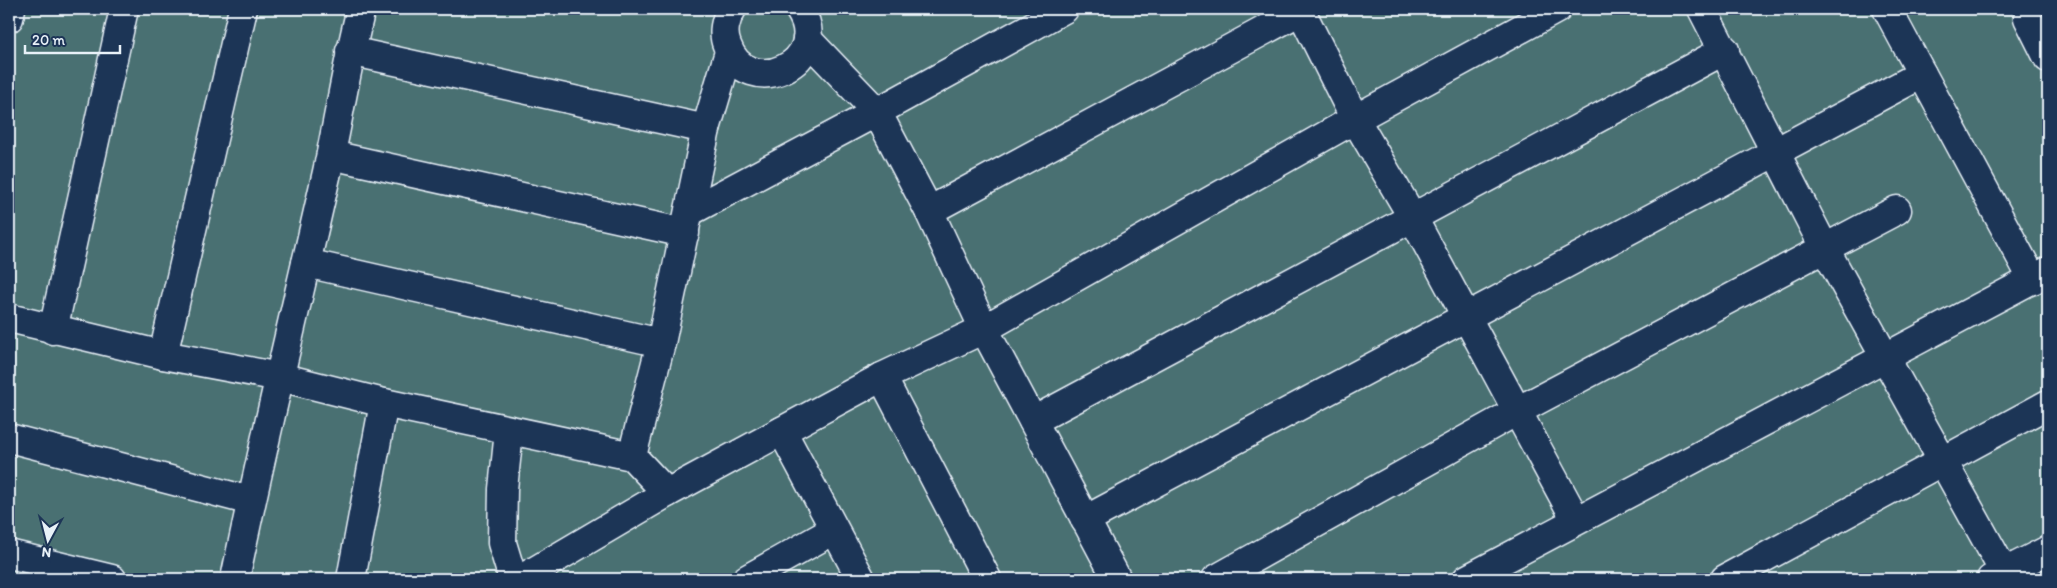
<svg xmlns="http://www.w3.org/2000/svg" width="2057" height="588" font-family="Itim,sans-serif">
<rect width="100%" height="100%" fill="#1d3557"/>
<filter id="ink" filterUnits="userSpaceOnUse"><feTurbulence type="fractalNoise" baseFrequency=".02" numOctaves="2"/><feDisplacementMap in="SourceGraphic" scale="10" xChannelSelector="R" yChannelSelector="G"/><feConvolveMatrix kernelMatrix="1 2 1 2 8 2 1 2 1" color-interpolation-filters="sRGB"/></filter>
<g filter="url(#ink)">
<rect fill="#496f72" stroke="#98b0b5" x="9" y="9" width="2039" height="570"/>
<g fill="none" stroke-linecap="round" stroke-linejoin="round">
<defs>
<g id="street">
<path d="M732 9C725 19 722 33 727 45 747 103 835 62 799 9"/>
<polyline points="1300,9 1355,119 1413,218 1576,520"/>
<polyline points="1702,9 1825,249 2008,579"/>
<polyline points="1887,9 2033,280"/>
<polyline points="9,18 11,9"/>
<polyline points="2028,18 2048,58"/>
<polyline points="807,39 877,112 929,211 984,329 1117,579"/>
<polyline points="350,51 706,129"/>
<polyline points="331,155 685,233"/>
<polyline points="929,211 1304,9"/>
<polyline points="689,212 877,112 1064,9"/>
<polyline points="306,263 661,343"/>
<polyline points="9,318 163,355 280,377 384,403 632,456 667,493"/>
<polyline points="53,330 124,9"/>
<polyline points="163,355 243,9"/>
<polyline points="882,377 987,579"/>
<polyline points="1033,421 1725,50"/>
<polyline points="509,431 503,489 502,543 513,579"/>
<polyline points="782,431 861,579"/>
<polyline points="9,438 251,501"/>
<polyline points="632,456 661,343 706,129 729,52"/>
<polyline points="1085,520 1922,74"/>
<polyline points="9,554 112,579"/>
<polyline points="351,579 384,403"/>
<polyline points="521,579 667,493 882,377 984,329 1355,119 1557,9"/>
<polyline points="747,579 834,530"/>
<polyline points="1216,579 1517,411 1897,210"/>
<polyline points="1725,579 2048,404"/>
<polyline points="1991,579 2048,550"/>
</g>
<g id="secondary">
<path d="M235 579C263 443 296 308 327 172 339 118 347 63 361 9"/>
<polyline points="1467,579 2048,271"/>
</g>
</defs>
<use href="#street" stroke="#e8f1f8" stroke-width="31"/>
<use href="#secondary" stroke="#e8f1f8" stroke-width="31"/>
<use href="#street" stroke="#1d3557" stroke-width="28"/>
<use href="#secondary" stroke="#1d3557" stroke-width="28"/>
</g>
</g>
<rect width="2057" height="588" fill="none" stroke="#1d3557" stroke-width="30"/>
<rect x="15" y="15" width="2027" height="558" fill="none" stroke="#e8f1f8" stroke-width="2" filter="url(#ink)"/>
<g transform="translate(48 540) rotate(187)" stroke="#1d3557" stroke-width="4" paint-order="stroke">
<path d="M0-4L9 19L0 12L-9 19Z" fill="#e8f1f8"/>
<text y="-8" font-size="14" font-weight="bold" text-anchor="middle" fill="#e8f1f8">N</text>
</g>
<path d="M25 45v8h95v-8" fill="none" stroke="#e8f1f8" stroke-width="2.5"/>
<text x="32" y="45" font-size="15" fill="#e8f1f8" stroke="#1d3557" stroke-width="4" paint-order="stroke">20 m</text>
</svg>
